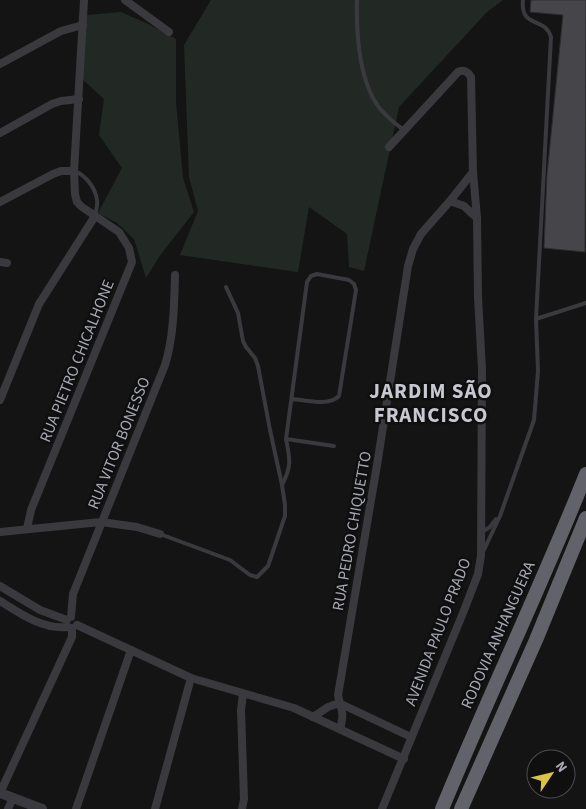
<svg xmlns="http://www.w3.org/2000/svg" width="586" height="809" font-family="'Source Sans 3',sans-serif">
<rect width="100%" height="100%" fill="#141415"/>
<g fill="#222925">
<polygon points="211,0 503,0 487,12 399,107 364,271 349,267 347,234 309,207 298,272 180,255 198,211 189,177 184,45"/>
<polygon points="121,12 148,24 176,39 176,102 183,178 194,212 161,254 146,278 134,239 117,223 98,213 122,168 99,135 104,99 80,77 87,15"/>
</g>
<polygon fill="#46464a" stroke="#2e2e31" points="531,0 586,0 585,252 544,248 547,175 563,15 530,12"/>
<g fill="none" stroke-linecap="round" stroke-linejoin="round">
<g stroke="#3a3a3e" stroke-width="4">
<path d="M357 0C356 33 359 87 383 112 389 119 397 125 404 130"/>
<path d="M75 171C86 176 95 187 97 200 98 204 96 211 95 216"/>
<polyline points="536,319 586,303"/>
<polyline points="286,439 334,446"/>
<path d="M282 485C292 466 290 459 286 439L307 282 311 276 317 274 349 280 354 284 356 290 339 396C328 407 306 400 292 399"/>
<polyline points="482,532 490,527 496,519"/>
<polyline points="160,534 230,560 250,575 257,577 268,566 285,516 285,505 282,485 270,430 258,366 255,358 246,347 243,341 238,313 226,287"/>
<path d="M483 552 500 516 534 420 538 371 536 319 551 37C545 16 520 29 523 0"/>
</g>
<g stroke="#3a3a3e" stroke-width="8">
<polyline points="125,0 169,32"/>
<polyline points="0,64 61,31 83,25"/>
<polyline points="0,133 52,104 61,101 79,99"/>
<polyline points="450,201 464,206 477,218"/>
<polyline points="0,202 53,174 61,171 74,171"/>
<polyline points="0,262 7,263"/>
<polyline points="0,400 39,304 95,216"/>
<polyline points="27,529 31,510 132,262 129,248 119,232 82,207 77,202 75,194 74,171 84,0"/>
<polyline points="0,532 101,522 137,527 160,534"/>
<polyline points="0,586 40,610 67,620"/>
<path d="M0 601C19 613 43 630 68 627"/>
<path d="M71 617 73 594 165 365C174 335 174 306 175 275"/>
<polyline points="77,625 191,678 294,708 404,759"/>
<polyline points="313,717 328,707 339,703 411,737"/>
<path d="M340 729C345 710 341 711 338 695L378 459 408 266 413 249 421 234 450 201 473 172"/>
<polyline points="0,793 72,637 72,628"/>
<polyline points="8,809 13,798"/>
<polyline points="76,809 131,650"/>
<polyline points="155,809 191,678"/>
<polyline points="242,809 244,799 241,710 243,694"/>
<path d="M382 809 463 613 478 574 481 556 482 369 478 297 477 218 473 172 471 77C468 72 463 69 458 72L389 147"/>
</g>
<polyline stroke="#3a3a3e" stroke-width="10" points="0,793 42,809"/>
<g stroke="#62626a" stroke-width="14">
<path d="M442 809C488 697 541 587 586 474"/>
<polyline points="461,809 536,640 586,518"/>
</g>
</g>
<g text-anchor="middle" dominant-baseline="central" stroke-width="5" stroke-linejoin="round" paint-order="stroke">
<g font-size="16" fill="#a7a9b4" stroke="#0f0f10">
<text transform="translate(77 361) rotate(-68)">RUA PIETRO CHICALHONE</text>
<text transform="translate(119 443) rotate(-68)">RUA VITOR BONESSO</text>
<text transform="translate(352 531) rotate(-80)">RUA PEDRO CHIQUETTO</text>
<text transform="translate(438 632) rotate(-69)">AVENIDA PAULO PRADO</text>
<text transform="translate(498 635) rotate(-66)">RODOVIA ANHANGUERA</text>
</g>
<g font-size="21" font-weight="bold" letter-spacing="1" fill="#c7c8d0" stroke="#0f0f10">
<text x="431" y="391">JARDIM SÃO<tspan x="431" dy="24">FRANCISCO</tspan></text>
</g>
</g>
<g transform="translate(551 774) rotate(55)"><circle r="24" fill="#0f0f10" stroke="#4c4d52"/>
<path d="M0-4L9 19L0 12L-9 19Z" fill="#dac347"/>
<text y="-8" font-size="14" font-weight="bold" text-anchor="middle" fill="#a7a9b4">N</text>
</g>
</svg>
